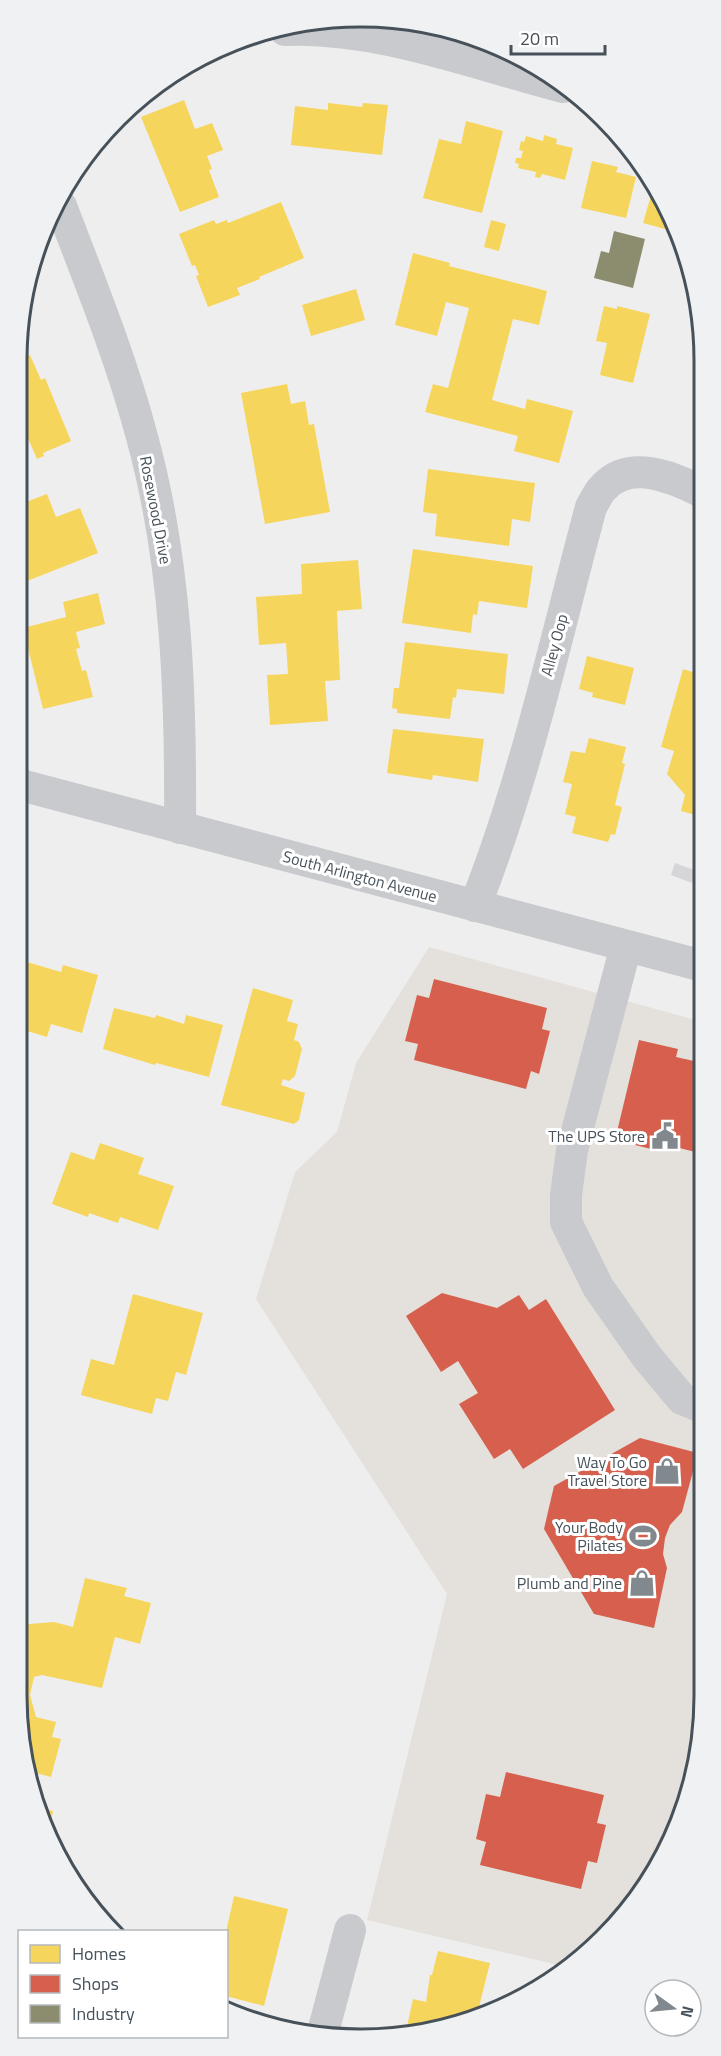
<svg xmlns="http://www.w3.org/2000/svg" width="721" height="2056" font-family="'Titillium Web',sans-serif">
<rect width="100%" height="100%" fill="#efeeee"/>
<polygon fill="#e4e1dc" points="429,947 703,1022 704,1695 693,1784 646,1887 566,1967 367,1920 447,1594 256,1299 295,1172 337,1132 356,1063"/>
<g fill="#f6d55c">
<polygon points="184,100 195,129 212,123 223,150 207,156 212,169 209,170 219,197 180,212 141,117"/>
<polygon points="328,103 362,107 363,103 388,105 382,155 291,145 295,106 328,110"/>
<polygon points="466,121 503,131 482,213 423,198 439,139 461,144"/>
<polygon points="544,135 557,139 556,144 573,148 565,180 542,174 540,178 535,177 536,172 518,168 519,164 515,163 516,158 521,158 523,151 519,150 521,141 524,142 526,136 543,141"/>
<polygon points="592,161 618,167 616,172 636,177 626,218 581,208"/>
<polygon points="654,185 669,209 676,232 643,223"/>
<polygon points="281,202 304,258 259,277 260,279 237,288 240,295 208,307 196,276 199,275 195,265 192,266 179,234 214,220 216,224 227,220 228,223"/>
<polygon points="491,220 506,224 499,251 484,247"/>
<polygon points="413,253 450,263 449,266 547,291 539,325 513,319 492,400 525,409 527,399 573,411 559,463 514,451 518,436 425,412 433,384 448,388 469,308 446,302 437,336 395,325"/>
<polygon points="356,289 365,320 311,336 302,305"/>
<polygon points="604,306 617,309 617,306 650,314 633,383 600,375 607,343 596,341"/>
<polygon points="23,314 30,335 19,339"/>
<polygon points="30,355 41,380 45,378 71,441 43,453 44,456 37,459 24,429 17,433 17,360"/>
<polygon points="287,384 291,404 305,401 309,425 314,424 330,512 265,524 241,393"/>
<polygon points="428,469 535,483 530,522 512,519 509,546 435,536 437,514 423,512"/>
<polygon points="21,492 26,502 47,494 56,517 80,508 98,553 17,585 17,494"/>
<polygon points="413,549 533,566 527,608 479,601 477,615 473,614 471,633 402,623"/>
<polygon points="358,560 362,609 337,611 340,680 325,681 328,721 270,725 267,675 288,674 286,643 259,645 256,597 302,594 301,564"/>
<polygon points="98,593 105,624 76,632 80,648 76,649 82,671 86,670 93,697 43,709 23,628 66,617 63,602"/>
<polygon points="405,642 508,654 504,694 457,689 456,698 453,697 450,719 397,713 397,709 392,708 394,688 399,688"/>
<polygon points="587,656 634,668 625,705 592,697 593,693 579,689"/>
<polygon points="683,669 702,675 703,838 697,837 702,817 681,811 685,795 667,774 674,751 661,747"/>
<polygon points="393,729 484,739 478,782 433,775 432,780 387,773"/>
<polygon points="589,738 626,747 622,763 625,764 615,805 622,807 615,835 611,834 608,842 572,833 576,817 565,814 572,784 563,782 571,751 585,753"/>
<polygon points="20,960 61,972 63,965 98,975 82,1033 51,1024 47,1037 17,1028 17,966"/>
<polygon points="253,988 293,1000 287,1021 298,1024 294,1040 299,1042 302,1049 295,1076 289,1081 283,1079 281,1085 305,1093 299,1120 294,1124 221,1105"/>
<polygon points="114,1008 155,1018 156,1015 184,1024 186,1015 223,1025 209,1077 156,1063 155,1065 103,1049"/>
<polygon points="100,1143 144,1158 138,1174 174,1186 158,1230 120,1217 118,1223 89,1213 88,1217 52,1204 71,1152 94,1160"/>
<polygon points="17,1185 26,1199 17,1205"/>
<polygon points="133,1294 203,1313 186,1375 176,1372 168,1401 156,1398 152,1414 81,1395 91,1359 114,1365"/>
<polygon points="85,1578 127,1588 124,1596 151,1603 140,1644 115,1637 102,1688 42,1675 34,1677 30,1695 36,1717 56,1722 52,1737 61,1739 51,1777 32,1772 17,1696 17,1629 29,1624 54,1622 73,1627"/>
<polygon points="39,1808 53,1811 49,1833 43,1827"/>
<polygon points="234,1896 288,1909 264,2006 226,1996 226,1932"/>
<polygon points="438,1951 490,1963 477,2015 449,2028 406,2031 413,1999 426,2002 430,1975 432,1975"/>
</g>
<g fill="#d6604d">
<polygon points="434,979 547,1008 542,1029 550,1031 539,1074 531,1071 526,1089 414,1060 418,1044 405,1041 417,995 429,998"/>
<polygon points="639,1040 678,1049 676,1057 703,1063 703,1154 652,1141 651,1149 615,1140"/>
<polygon points="442,1293 497,1308 519,1295 529,1310 546,1299 615,1410 523,1469 510,1449 494,1459 459,1404 478,1393 458,1361 441,1372 406,1316"/>
<polygon points="640,1438 698,1453 682,1512 670,1525 665,1538 663,1554 667,1568 654,1628 594,1614 544,1529 554,1486"/>
<polygon points="506,1772 604,1795 597,1823 606,1825 597,1863 588,1861 581,1889 480,1865 486,1842 476,1839 486,1794 500,1797"/>
</g>
<polygon fill="#8c8c6e" points="614,231 645,239 633,288 594,278 601,251 609,253"/>
<polygon fill="#d6d6d8" points="675,863 697,871 692,883 671,875"/>
<g fill="none" stroke-linecap="round" stroke-linejoin="round">
<g stroke="#c8cacd" stroke-width="32">
<path d="M285 30C377 26 474 64 563 87"/>
<path d="M61 206C90 282 121 358 142 437 177 564 181 697 180 828"/>
<polyline points="17,784 703,966"/>
<path d="M475 906C526 777 555 641 591 507 595 501 598 492 604 487 630 459 673 477 702 492"/>
<polyline points="626,946 572,1150 566,1195 566,1222 598,1287 647,1357 682,1399 704,1408"/>
<polyline points="322,2036 350,1930"/>
</g>
</g>
<defs>
<symbol id="civic-bare" viewBox="-9 -9 18 18"><path d="M-.6-6.5H3V-4.5H.6V-3L4-1V1h2V6H-6V1h2V-1L-.6-3ZM-1.2 2.5V6h2.4V2.5Z" fill="#81888e" stroke="#fff" stroke-width="2.5" paint-order="stroke"/></symbol>
<symbol id="shop-bare" viewBox="-9 -9 18 18"><path d="M-5-2.5h2.3a2.7 3.5 0 0 1 5.4 0H5L5.5 6h-11ZM-1.5-2.5h3a1.5 2.3 0 0 0-3 0Z" fill="#81888e" stroke="#fff" stroke-width="2.5" paint-order="stroke"/></symbol>
<symbol id="stadium-bare" viewBox="-9 -9 18 18"><path d="M0-5a6.5 5 0 1 0 0 10a6.5 5 0 1 0 0-10ZM-3.5-1.8h7v3.6h-7Z" fill="#81888e" stroke="#fff" stroke-width="2.5" paint-order="stroke"/></symbol>
</defs>
<g fill-rule="evenodd">
<use href="#civic-bare" x="646" y="1117" width="38" height="38"/>
<use href="#shop-bare" x="648" y="1452" width="38" height="38"/>
<use href="#stadium-bare" x="624" y="1517" width="38" height="38"/>
<use href="#shop-bare" x="623" y="1564" width="38" height="38"/>
</g>
<g text-anchor="middle" dominant-baseline="central" stroke-width="6" stroke-linejoin="round" paint-order="stroke">
<g font-size="16" fill="#46515a" stroke="#fff">
<text transform="translate(156 510) rotate(79)">Rosewood Drive</text>
<text transform="translate(554 645) rotate(-75)">Alley Oop</text>
<text transform="translate(360 876) rotate(15)">South Arlington Avenue</text>
</g>
<g font-size="16" fill="#46515a" stroke="#fff" text-anchor="end">
<text x="645" y="1136">The UPS Store</text>
<text x="647" y="1462">Way To Go<tspan x="647" dy="18">Travel Store</tspan></text>
<text x="623" y="1527">Your Body<tspan x="623" dy="18">Pilates</tspan></text>
<text x="622" y="1583">Plumb and Pine</text>
</g>
</g>
<path d="M0 0H721V2056H0ZM360 27H361A333 333 0 0 1 694 360V1696A333 333 0 0 1 361 2029H360A333 333 0 0 1 27 1696V360A333 333 0 0 1 360 27Z" fill="#f0f1f2" fill-rule="evenodd"/>
<path fill="none" stroke="#46515a" stroke-width="3" d="M360 27H361A333 333 0 0 1 694 360V1696A333 333 0 0 1 361 2029H360A333 333 0 0 1 27 1696V360A333 333 0 0 1 360 27Z"/>
<rect x="18" y="1930" width="210" height="108" fill="#ffffff" stroke="#b5b9bd" stroke-width="1.5"/>
<rect x="30" y="1945" width="30" height="18" fill="#f6d55c" stroke="#b5b9bd" stroke-width="1.5"/>
<text x="72" y="1960" font-size="18" fill="#46515a">Homes</text>
<rect x="30" y="1975" width="30" height="18" fill="#d6604d" stroke="#b5b9bd" stroke-width="1.5"/>
<text x="72" y="1990" font-size="18" fill="#46515a">Shops</text>
<rect x="30" y="2005" width="30" height="18" fill="#8c8c6e" stroke="#b5b9bd" stroke-width="1.5"/>
<text x="72" y="2020" font-size="18" fill="#46515a">Industry</text>
<g transform="translate(673 2008) rotate(105)"><circle r="28" fill="#ffffff" stroke="#b5b9bd" stroke-width="1.5"/>
<path d="M0-4.5L10 22L0 15L-10 22Z" fill="#81888e"/>
<text y="-9" font-size="16" font-weight="bold" text-anchor="middle" fill="#46515a">N</text>
</g>
<path d="M511 45v9h94v-9" fill="none" stroke="#46515a" stroke-width="3"/>
<text x="520" y="45" font-size="18" fill="#46515a" stroke="#ffffff" stroke-width="4.5" paint-order="stroke">20 m</text>
</svg>
